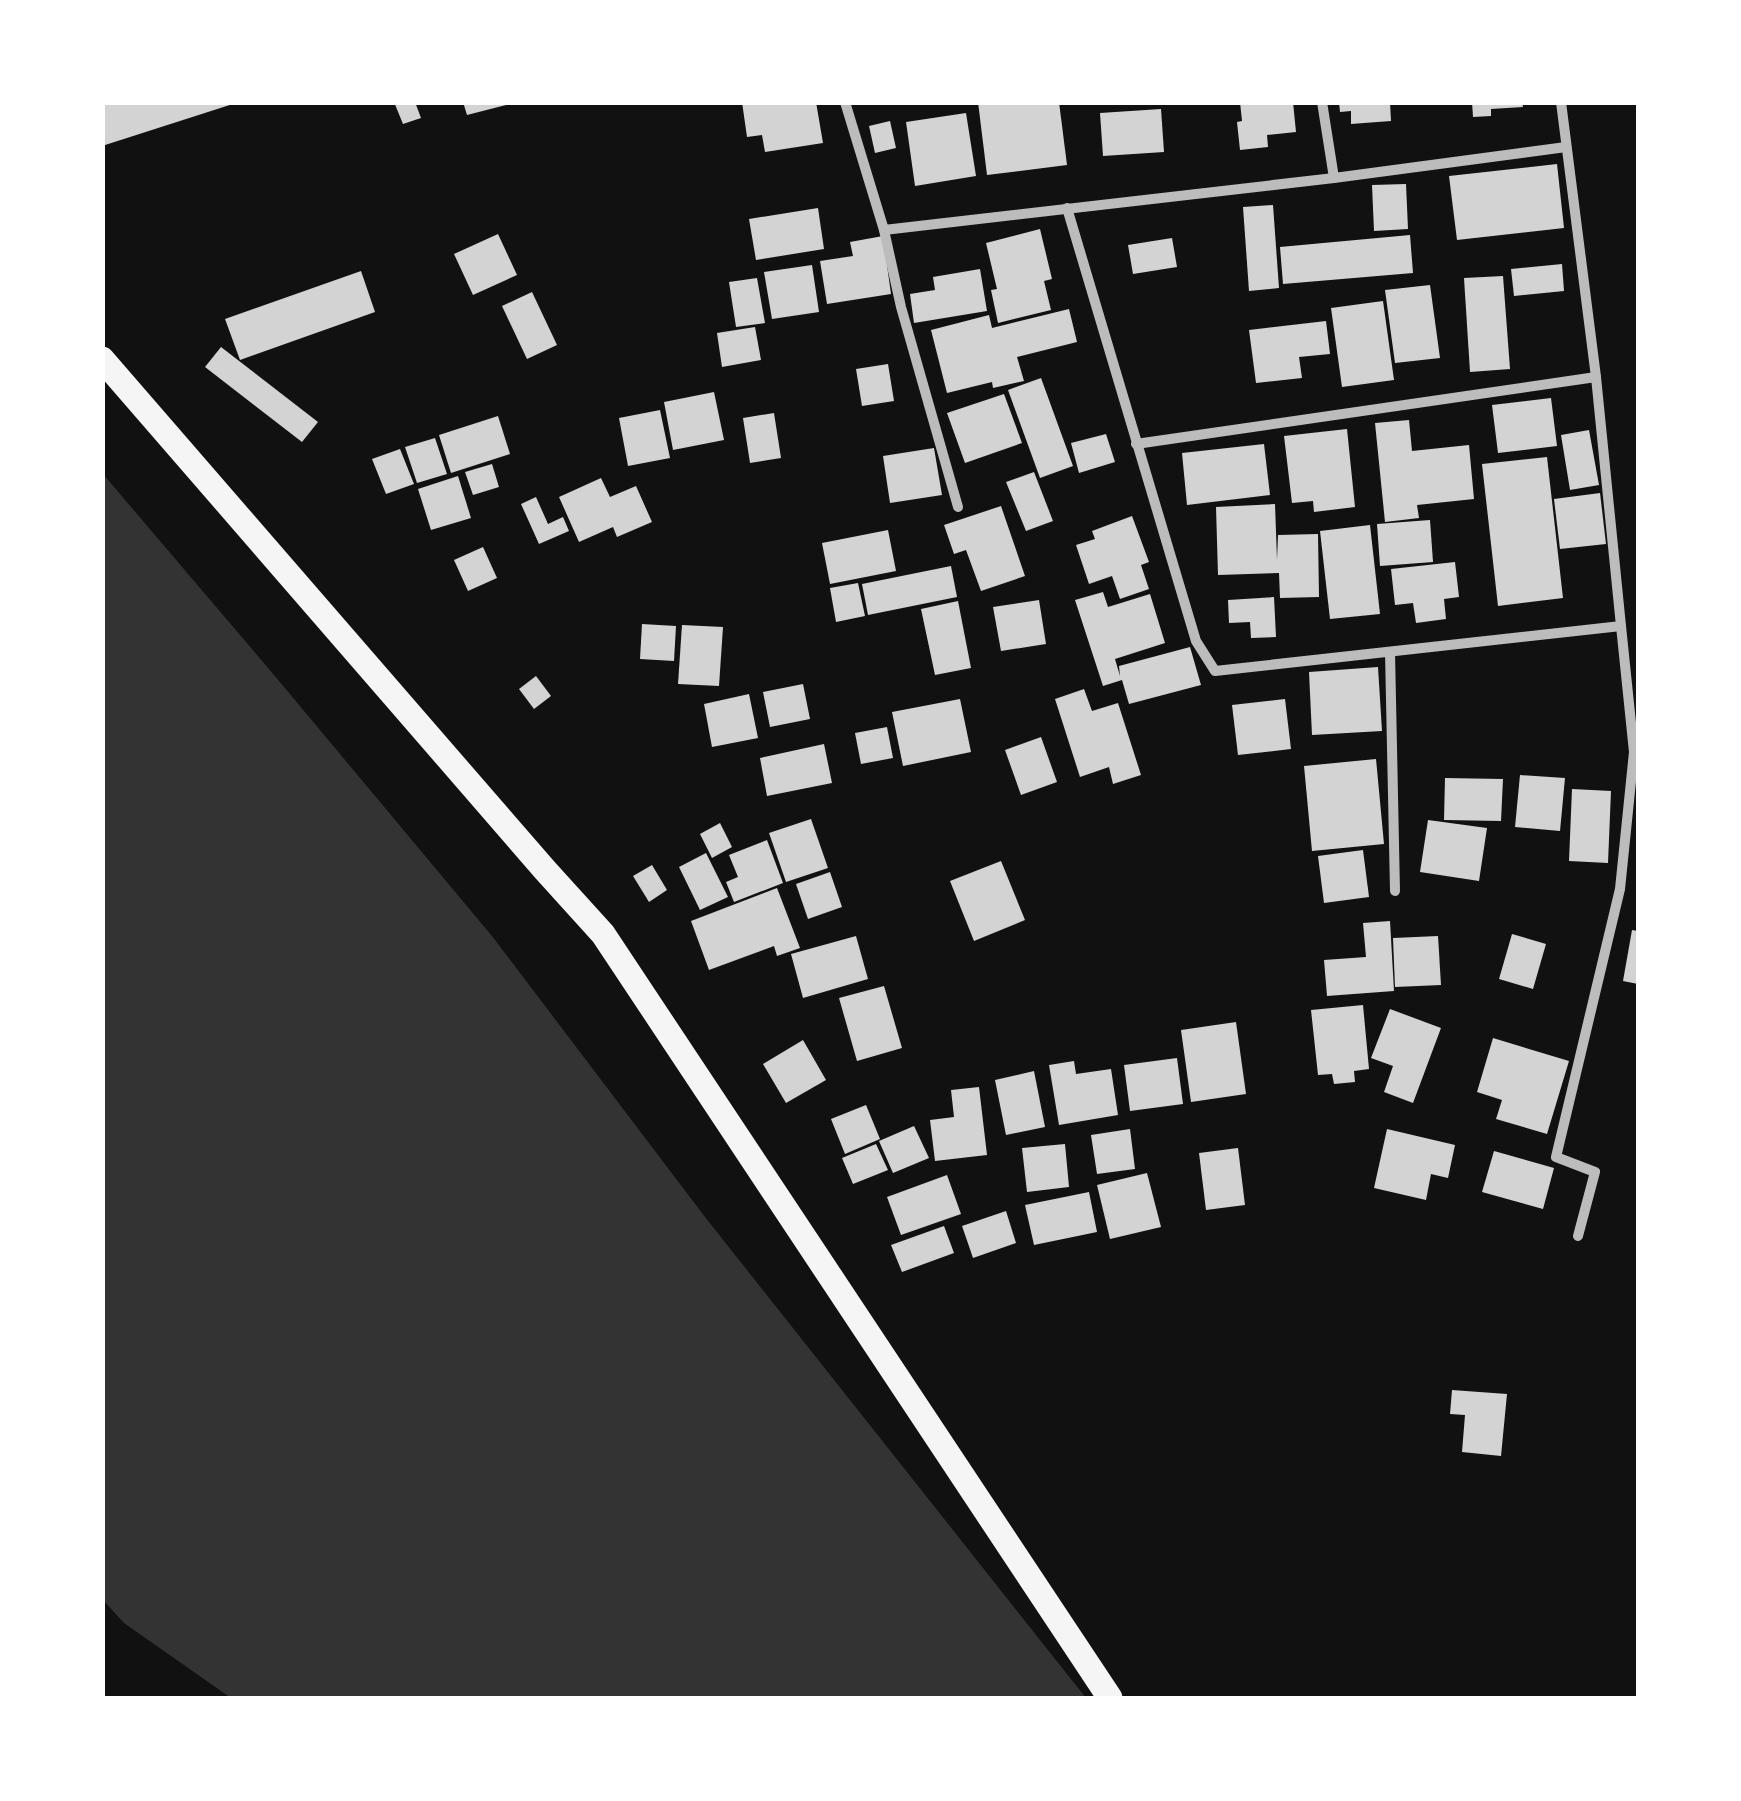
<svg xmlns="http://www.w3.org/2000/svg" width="1741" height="1801" font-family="Signika,sans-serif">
<rect width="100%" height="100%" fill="#111"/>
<polygon fill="#333" points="103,474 274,675 492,936 705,1217 1086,1698 231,1698 124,1623 103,1600"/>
<g fill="#d3d3d3">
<polygon points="102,102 236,102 236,103 102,146"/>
<polygon points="394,102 415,102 421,118 403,124"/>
<polygon points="463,102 510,102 510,104 467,115"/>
<polygon points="742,102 816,102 823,143 765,152 762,135 747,137"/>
<polygon points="978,102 1059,102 1067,165 987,175"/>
<polygon points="1240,102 1293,102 1296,132 1267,135 1268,147 1240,150 1237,122 1242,121"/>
<polygon points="1339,102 1390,102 1391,121 1351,124 1351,111 1340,112"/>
<polygon points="1472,102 1522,102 1523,107 1491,109 1491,116 1473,117"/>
<polygon points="1161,109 1164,152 1103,156 1100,113"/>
<polygon points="966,113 976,176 915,186 906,122"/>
<polygon points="890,121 896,148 875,153 869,126"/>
<polygon points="1557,164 1564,228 1457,240 1449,176"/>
<polygon points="1406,184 1408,229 1374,231 1372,185"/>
<polygon points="1273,205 1279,288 1249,291 1243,207"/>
<polygon points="818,208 824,249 756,260 749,219"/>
<polygon points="1040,229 1052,279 1044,281 1051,310 998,323 991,290 997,289 986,243"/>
<polygon points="498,234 517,275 473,295 454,254"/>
<polygon points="1410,235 1413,273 1283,284 1280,247"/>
<polygon points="883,236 891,294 827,304 820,261 853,256 850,242"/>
<polygon points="1172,238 1177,267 1133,274 1128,245"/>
<polygon points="1562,264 1564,291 1514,296 1511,269"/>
<polygon points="812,265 819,312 772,319 764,272"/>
<polygon points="980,269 987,311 914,323 910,294 935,290 933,277"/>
<polygon points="361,271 375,312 240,360 225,319"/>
<polygon points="1503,276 1510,369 1470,372 1464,278"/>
<polygon points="757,278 765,323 736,327 729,282"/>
<polygon points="1430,285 1440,358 1395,363 1385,290"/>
<polygon points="532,292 557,345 527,359 502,306"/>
<polygon points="1383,301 1394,380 1342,387 1331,308"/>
<polygon points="1069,309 1077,342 1017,357 1024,381 993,388 992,382 947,393 931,330 989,315 992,328"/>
<polygon points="1326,321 1330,354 1299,357 1302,378 1256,383 1249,330"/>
<polygon points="755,327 761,360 722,367 717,333"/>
<polygon points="221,347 318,422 302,442 205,367"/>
<polygon points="888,364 894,401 862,406 856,369"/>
<polygon points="1041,378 1073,466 1040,478 1008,390"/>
<polygon points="714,392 724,440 673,450 664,402"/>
<polygon points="1004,394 1022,443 965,463 947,413"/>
<polygon points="1551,398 1557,446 1498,453 1492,405"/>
<polygon points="660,410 670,458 628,466 619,418"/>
<polygon points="774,413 781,458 750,463 743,418"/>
<polygon points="498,416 510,454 451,473 439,435"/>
<polygon points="1409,420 1412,451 1469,445 1474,499 1417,505 1419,518 1385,522 1375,423"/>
<polygon points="1347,429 1355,507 1314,512 1313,501 1292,503 1284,436"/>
<polygon points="1589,430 1599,485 1570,490 1561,435"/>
<polygon points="1106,434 1115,462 1079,473 1071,443"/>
<polygon points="435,438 447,474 417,483 405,447"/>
<polygon points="1264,444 1270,495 1187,505 1182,453"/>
<polygon points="934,448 942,495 890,503 883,456"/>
<polygon points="400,449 414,484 386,494 372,459"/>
<polygon points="1547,457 1563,598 1498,606 1482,464"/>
<polygon points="492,464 499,487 473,495 465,472"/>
<polygon points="1034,472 1053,521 1026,531 1006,482"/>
<polygon points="458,476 471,518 431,530 418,489"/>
<polygon points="601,478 610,497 636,486 652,522 617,537 613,527 579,542 559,497"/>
<polygon points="1600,493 1606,544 1560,549 1554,499"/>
<polygon points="536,497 548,524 563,517 569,531 539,544 521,504"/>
<polygon points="1275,504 1277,560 1278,535 1318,534 1319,597 1280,598 1279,573 1218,575 1216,507"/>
<polygon points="1001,506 1025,576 981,591 966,550 954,554 944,525"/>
<polygon points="1132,516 1149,562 1141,565 1149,589 1120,599 1112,576 1089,584 1076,545 1095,539 1092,531"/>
<polygon points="1430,520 1433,562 1380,566 1377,524"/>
<polygon points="1370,525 1380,614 1330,619 1320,531"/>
<polygon points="888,530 896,571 830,584 822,543"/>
<polygon points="483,547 497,578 468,591 454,560"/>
<polygon points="1455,562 1459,597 1444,599 1446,619 1416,623 1413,603 1395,605 1391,569"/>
<polygon points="951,566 957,597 868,615 862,584"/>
<polygon points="858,583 865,616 836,622 830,588"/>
<polygon points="1103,592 1108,607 1150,594 1165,643 1115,659 1120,676 1119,666 1190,647 1201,685 1129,704 1122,680 1103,686 1075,600"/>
<polygon points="1274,597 1276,637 1251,638 1250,622 1229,623 1228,600"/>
<polygon points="1039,600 1046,644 1001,651 993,607"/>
<polygon points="958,601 971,668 935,675 921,609"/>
<polygon points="642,624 676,626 674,661 640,659"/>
<polygon points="682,625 723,627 719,686 678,684"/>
<polygon points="1378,667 1382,731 1312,735 1309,672"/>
<polygon points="536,676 551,696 534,709 519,689"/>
<polygon points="803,684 810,719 770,727 763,692"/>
<polygon points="1084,689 1092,711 1118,703 1141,775 1113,784 1109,767 1080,777 1055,699"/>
<polygon points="749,694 758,738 712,747 704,704"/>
<polygon points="960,699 971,752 903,766 892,712"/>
<polygon points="1285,699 1291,749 1238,755 1232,705"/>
<polygon points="887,727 893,758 861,764 855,733"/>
<polygon points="1041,737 1057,782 1021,795 1005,750"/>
<polygon points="824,744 832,783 767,796 760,758"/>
<polygon points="1376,759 1384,844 1312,851 1304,766"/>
<polygon points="1520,775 1565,778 1560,831 1515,827"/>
<polygon points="1445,778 1503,779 1501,821 1444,820"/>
<polygon points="1572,789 1611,791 1608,863 1569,861"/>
<polygon points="811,819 828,868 786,882 769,833"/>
<polygon points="1428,820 1487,828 1479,881 1420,872"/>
<polygon points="720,823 732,847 712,858 700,834"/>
<polygon points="767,840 783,883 734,902 726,882 738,877 729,855"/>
<polygon points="1363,850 1369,897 1324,903 1318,856"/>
<polygon points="706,853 728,897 700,910 679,867"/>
<polygon points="1001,861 1025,920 974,941 950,881"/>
<polygon points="652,865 667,890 649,902 633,876"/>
<polygon points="830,872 842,907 808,919 796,884"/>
<polygon points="777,888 800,948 777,956 774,946 709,970 691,921"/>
<polygon points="1390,921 1394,991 1327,996 1324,960 1366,957 1363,923"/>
<polygon points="1632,930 1638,931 1638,984 1623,981"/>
<polygon points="1512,934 1546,944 1533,989 1499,979"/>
<polygon points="856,936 868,979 803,998 791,954"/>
<polygon points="1438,936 1441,985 1395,987 1393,938"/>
<polygon points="884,986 902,1048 857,1061 839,998"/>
<polygon points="1363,1005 1369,1069 1354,1071 1355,1082 1334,1084 1332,1074 1318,1075 1311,1010"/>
<polygon points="1390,1009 1441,1028 1413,1103 1384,1092 1393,1066 1371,1058"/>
<polygon points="1236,1022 1246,1094 1191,1102 1181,1030"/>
<polygon points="1493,1038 1569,1061 1547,1134 1496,1119 1502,1100 1477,1092"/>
<polygon points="803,1040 826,1080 786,1103 763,1064"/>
<polygon points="1177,1058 1183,1104 1130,1111 1124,1065"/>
<polygon points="1074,1061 1076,1074 1111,1069 1118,1115 1059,1125 1049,1065"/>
<polygon points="1034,1071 1045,1127 1006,1135 995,1080"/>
<polygon points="979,1087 987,1155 935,1161 930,1120 954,1117 951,1090"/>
<polygon points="866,1105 880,1139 845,1154 831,1119"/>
<polygon points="914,1126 929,1158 893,1173 879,1141"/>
<polygon points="1130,1129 1135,1169 1097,1174 1091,1135"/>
<polygon points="1387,1129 1455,1145 1448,1178 1431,1174 1426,1200 1374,1188"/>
<polygon points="876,1144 888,1170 853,1184 842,1158"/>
<polygon points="1065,1144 1069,1187 1027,1192 1022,1148"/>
<polygon points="1238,1148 1245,1205 1206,1210 1199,1153"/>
<polygon points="1494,1151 1554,1168 1543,1209 1482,1192"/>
<polygon points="1147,1173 1161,1227 1110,1239 1097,1185"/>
<polygon points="947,1175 961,1214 901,1235 887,1197"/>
<polygon points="1089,1192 1097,1232 1034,1245 1025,1205"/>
<polygon points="1006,1211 1016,1243 973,1258 962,1226"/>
<polygon points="944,1226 954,1253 902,1272 891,1245"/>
<polygon points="1452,1390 1507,1394 1501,1456 1462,1452 1465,1415 1450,1414"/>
</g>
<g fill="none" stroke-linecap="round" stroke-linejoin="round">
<g stroke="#bcbcbc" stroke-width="10">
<polyline points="845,102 884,230 1334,178 1566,147"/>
<polyline points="1322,102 1334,178"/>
<polyline points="1067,208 1196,641 1215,671 1621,626 1596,377 1561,102"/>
<polyline points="884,230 901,307 958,507"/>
<polyline points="1136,444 1596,377"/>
<polyline points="1390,652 1395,891"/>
<polyline points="1578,1236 1595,1172 1556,1157 1620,889 1634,752 1621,626"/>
</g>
<polyline stroke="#f5f5f5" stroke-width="25" points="102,359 545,870 603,934 1110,1698"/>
</g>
<rect width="1741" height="1801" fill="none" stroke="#ffffff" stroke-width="210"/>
</svg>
